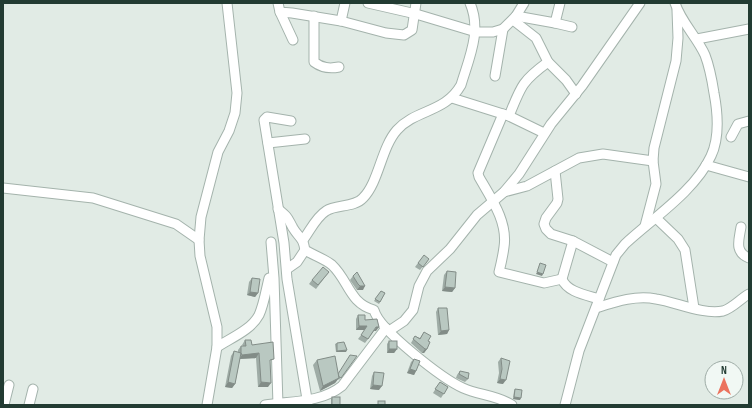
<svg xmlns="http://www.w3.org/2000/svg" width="752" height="408" font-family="'Sofia Sans Condensed',sans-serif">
<rect width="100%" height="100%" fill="#e1ebe5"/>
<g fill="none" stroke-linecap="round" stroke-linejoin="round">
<defs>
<g id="minor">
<polyline points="278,3 280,12 292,13 341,21 386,33 404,35 412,30 416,3"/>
<polyline points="368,3 416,14 476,32 493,32 503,29 516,16 524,3"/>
<polyline points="280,12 293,40"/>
<path d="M314 16V62C322 68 329 69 339 67"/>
<polyline points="516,16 555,23 560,3"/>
<polyline points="513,20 536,38 548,62 566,80 576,94"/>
<polyline points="341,21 345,3"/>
<polyline points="555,23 572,27"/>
<polyline points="697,39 749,29"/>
<polyline points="495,76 503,29"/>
<polyline points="452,98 509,116 544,133"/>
<path d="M503 114 478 173 479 177C491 198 508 222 504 247 503 255 501 264 499 272L544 283 562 279"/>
<path d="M509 116C521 86 522 81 548 62"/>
<polyline points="291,121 267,117 264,120 284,243 287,279 308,405"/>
<polyline points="731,137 738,124 749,121"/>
<polyline points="268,143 305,139"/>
<polyline points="706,165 749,177"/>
<polyline points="555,171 558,199 557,203 546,218 544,224 546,229 551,234 573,241 613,262"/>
<polyline points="3,188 93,198 176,224 199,240"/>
<polyline points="504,192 527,186 579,158 603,154 653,161"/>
<path d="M278 209C289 218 287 217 293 228 299 238 303 237 305 250 313 255 325 259 332 265 349 281 349 303 374 310 379 330 443 379 463 388 478 395 497 395 512 405"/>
<polyline points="656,218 678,239 685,250 694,308"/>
<polyline points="645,226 656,184 653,161 654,148 676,61 678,38 677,10"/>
<path d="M741 227C739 240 734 252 749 258"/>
<path d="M303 240C310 231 316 217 326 211 336 204 354 208 363 198 379 182 381 148 397 130 416 109 445 113 461 85 469 58 482 31 470 3"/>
<path d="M573 241 562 279C567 292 586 295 599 299"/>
<polyline points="271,242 274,278 278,405"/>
<polyline points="287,269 297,262 305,250"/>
<path d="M596 308C615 302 635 295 656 299 676 302 703 315 723 311 733 308 740 299 749 294"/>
<polyline points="389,331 404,321 413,310 419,286 427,271 450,249 477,215 504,192 519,174 551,124 582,86 640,3"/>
<path d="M217 347C231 338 251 330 259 315 264 304 266 290 269 278"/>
<polyline points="4,405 9,385"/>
<polyline points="29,405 33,389"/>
<polyline points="207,405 217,347 217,327 200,256 199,240 201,217 218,152 229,131 235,113 237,93 227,3"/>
<path d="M265 405C291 401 321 403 342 386L386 328"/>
<path d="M565 405 579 351 616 255 625 244C653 218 695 191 711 156 720 137 718 114 714 93 712 80 710 68 705 55 697 37 681 22 675 3"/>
</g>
</defs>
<use href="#minor" stroke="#a4b3ac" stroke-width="11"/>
<use href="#minor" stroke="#fff" stroke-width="9"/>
</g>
<g fill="#9faca6">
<polygon points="429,259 420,270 415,267 418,263"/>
<polygon points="447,271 455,288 452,292 442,291 444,275"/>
<polygon points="329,272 316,289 309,284 312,280"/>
<polygon points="353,276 363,290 357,290 350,280"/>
<polygon points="252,278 258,293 255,297 247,295 249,282"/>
<polygon points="381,291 385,293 379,304 374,301"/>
<polygon points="438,308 449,330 447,334 438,335 436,312"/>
<polygon points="358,315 365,320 376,331 374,331 365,343 358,339 365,330 356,330 356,319"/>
<polygon points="424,332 428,341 427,349 424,353 422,353 411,343 415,336 420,338"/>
<polygon points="245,340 252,345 270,363 268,387 258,387 256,358 240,359 235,384 232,388 225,387 231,356 234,351 238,352 238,350 241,346 243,346 242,345"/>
<polygon points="389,341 397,349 394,353 387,353 387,344"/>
<polygon points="337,343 346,352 336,352 335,344"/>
<polygon points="355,358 339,380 338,379 335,383 320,391 313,365 317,360 338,374"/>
<polygon points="501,358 503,384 497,383 499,373 498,362"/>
<polygon points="414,359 416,371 414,375 407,373 411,362"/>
<polygon points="460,371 468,379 465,382 456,378 457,375"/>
<polygon points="374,372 379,390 370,389 372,376"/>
<polygon points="440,382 448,387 441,398 433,393"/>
<polygon points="515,389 520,400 513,399 514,391"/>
<polygon points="332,397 340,405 331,405 331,399"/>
</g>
<g fill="#828c87">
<polygon points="537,272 543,274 542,276 536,274"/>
<polygon points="360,286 365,286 363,290 357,290"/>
<polygon points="445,287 455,288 452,292 442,291"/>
<polygon points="250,292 258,293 255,297 247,295"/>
<polygon points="359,326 367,326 365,330 356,330"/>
<polygon points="376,327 379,327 376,331 374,331"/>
<polygon points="449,330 447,334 438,335 441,331"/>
<polygon points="389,349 397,349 394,353 387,353"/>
<polygon points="425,349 427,349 424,353 422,353"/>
<polygon points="347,350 346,352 336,352 337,351"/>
<polygon points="259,353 256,358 239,359 242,355"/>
<polygon points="410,369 416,371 414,375 407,373"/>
<polygon points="339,378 335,383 320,391 323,386"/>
<polygon points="500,379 506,380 503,384 497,383"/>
<polygon points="228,382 235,384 232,388 225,387"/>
<polygon points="261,382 271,383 268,387 258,387"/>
<polygon points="373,385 382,386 379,390 370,389"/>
<polygon points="514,397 521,398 520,400 513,399"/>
</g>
<g fill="#b9c8c1" stroke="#828c87">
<polygon points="424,255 429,259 423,267 418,263"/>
<polygon points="540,263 546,265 543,274 537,272"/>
<polygon points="323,267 329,272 318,285 312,280"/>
<polygon points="447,271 456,272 455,288 445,287"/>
<polygon points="357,272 365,286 360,286 358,284 353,276"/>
<polygon points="252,278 260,279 258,293 250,292"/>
<polygon points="381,291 385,293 380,302 375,299"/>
<polygon points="438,308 447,308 449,330 441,331"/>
<polygon points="358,315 365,315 365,320 377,319 379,327 376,327 368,339 361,335 367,326 359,326"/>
<polygon points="424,332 431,336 428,341 430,342 427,349 425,349 413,339 415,336 420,339"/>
<polygon points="245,340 251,340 252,345 273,342 274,359 270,360 271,383 261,382 259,353 242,355 241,353 235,384 228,382 234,351 241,353 241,346 246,346"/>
<rect x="389" y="341" width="8" height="8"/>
<polygon points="344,342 347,350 337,351 337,343"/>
<polygon points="350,355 357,356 341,378 338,376 338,374"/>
<polygon points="335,356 339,378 323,386 317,360"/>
<polygon points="501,358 510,361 506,380 500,379 502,369"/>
<polygon points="414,359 420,361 416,371 410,369"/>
<polygon points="460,371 469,373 468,379 459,374"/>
<polygon points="374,372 384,373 382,386 373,385"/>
<polygon points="440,382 448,387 444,394 435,389"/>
<polygon points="515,389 522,390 521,398 514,397"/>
<rect x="332" y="397" width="8" height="8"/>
<rect x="378" y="401" width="7" height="4"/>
</g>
<rect width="752" height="408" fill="none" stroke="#223b32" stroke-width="8"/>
<g transform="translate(724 380)"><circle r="19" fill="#f1f8f4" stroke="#9eaca6"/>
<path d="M0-3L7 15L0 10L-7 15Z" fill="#eb735e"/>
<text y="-6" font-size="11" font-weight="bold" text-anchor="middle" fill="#223b32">N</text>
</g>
</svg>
